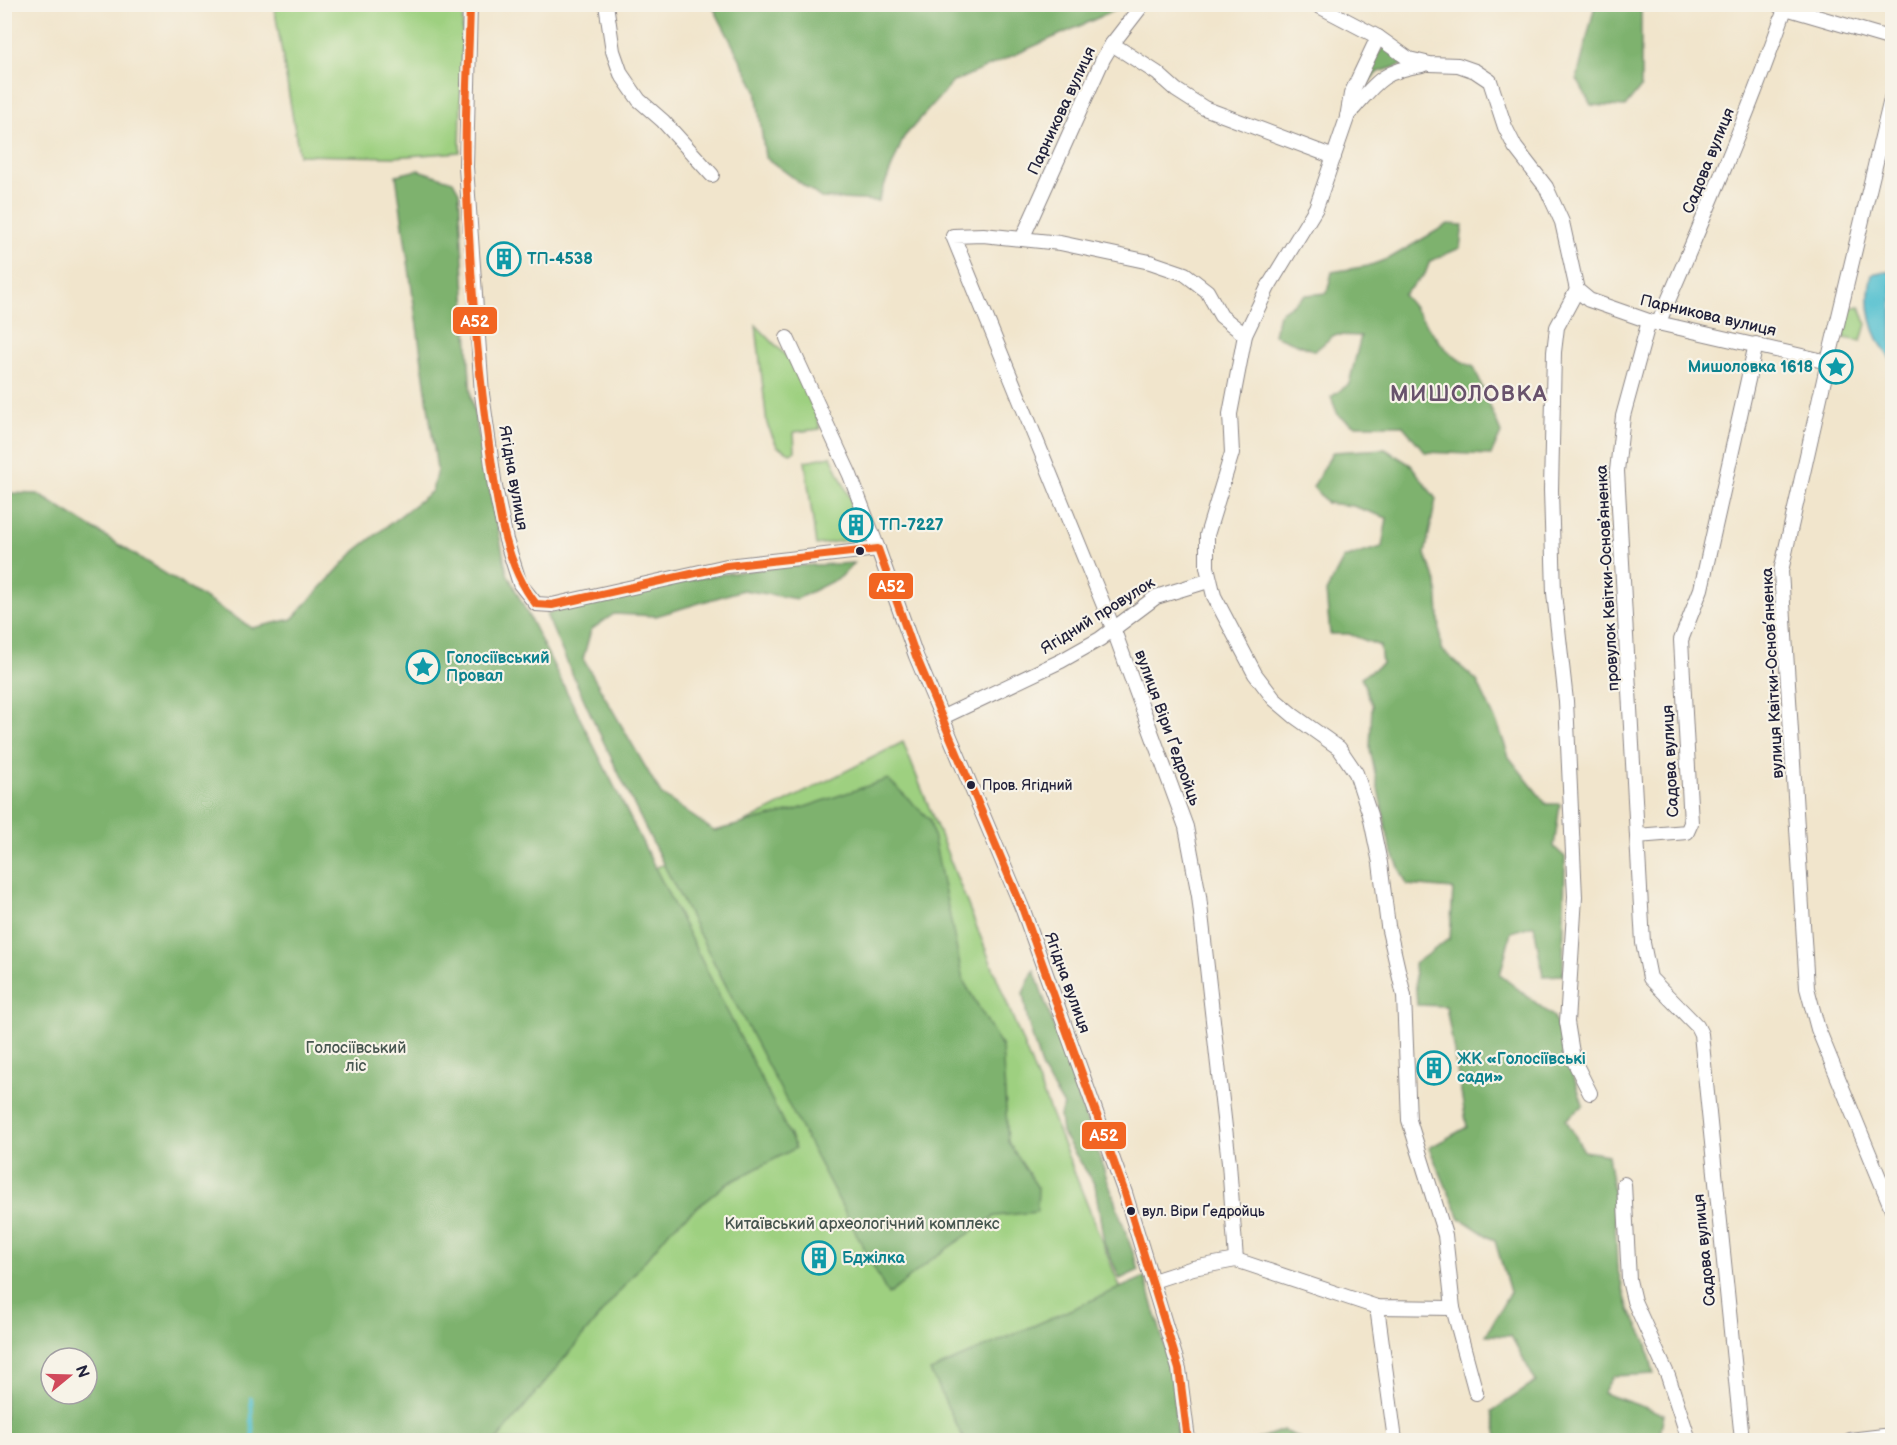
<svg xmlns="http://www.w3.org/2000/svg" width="1897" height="1445" font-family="'Balsamiq Sans',sans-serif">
<rect width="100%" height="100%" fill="#f7f3e8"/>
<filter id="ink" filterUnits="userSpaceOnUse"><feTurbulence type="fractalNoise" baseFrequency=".0167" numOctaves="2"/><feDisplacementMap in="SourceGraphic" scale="12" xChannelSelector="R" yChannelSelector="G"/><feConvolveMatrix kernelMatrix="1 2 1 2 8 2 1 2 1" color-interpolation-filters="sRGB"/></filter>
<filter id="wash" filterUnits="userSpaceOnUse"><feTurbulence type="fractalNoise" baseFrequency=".008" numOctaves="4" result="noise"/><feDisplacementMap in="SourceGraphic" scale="24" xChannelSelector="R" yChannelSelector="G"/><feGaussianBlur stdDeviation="1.35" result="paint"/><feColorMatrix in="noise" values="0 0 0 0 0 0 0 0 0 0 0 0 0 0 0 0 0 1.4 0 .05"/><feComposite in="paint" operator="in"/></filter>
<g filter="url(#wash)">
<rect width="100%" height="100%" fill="#f1e5cc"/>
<g fill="#9ed080" stroke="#60795e" stroke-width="1.5">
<polygon points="274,5 463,5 460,152 394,157 299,155"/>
<polygon points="1860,306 1866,324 1861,341 1843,338 1851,308"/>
<polygon points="756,325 790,360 816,411 820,429 794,432 795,451 790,453 777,446 767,424"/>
<polygon points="831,456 867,537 816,545 805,461"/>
<polygon points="903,742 1177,1430 1178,1440 479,1440 634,879"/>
</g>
<g fill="#7eb26e" stroke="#506a54" stroke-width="1.5" fill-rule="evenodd">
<polygon points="712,5 1127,5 953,82 904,137 878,201 821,198 765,157 756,90"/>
<polygon points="1595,5 1641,5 1641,87 1625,107 1591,105 1577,79"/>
<polygon points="1386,47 1412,62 1379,72 1352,98 1369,61"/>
<path d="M418 170 453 181 459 192 471 397 507 573 796 1148 725 1185 672 1228 497 1440H5V493L38 494 252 628 292 619 355 551 432 491 437 470 396 175ZM51 1358H87V1394H51Z"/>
<path d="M1448 224 1463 225 1460 248 1430 261 1425 274 1403 295C1427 319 1439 355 1474 367L1501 433 1491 455 1425 452 1402 425H1354L1338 415 1331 397 1349 384 1361 336 1334 335 1315 351 1274 335 1279 314 1306 295 1327 293 1332 272 1368 266 1390 258Z"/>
<polygon points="1385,449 1411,465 1436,499 1425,554 1437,583 1441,649 1477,681 1499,728 1509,757 1546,804 1560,804 1554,847 1565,857 1563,975 1543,976 1534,925 1511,932 1500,975 1554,1017 1583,1105 1566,1120 1584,1151 1608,1155 1614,1194 1617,1267 1628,1307 1646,1341 1654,1374 1613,1376 1603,1393 1664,1414 1660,1433 1652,1440 1499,1440 1492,1411 1536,1382 1511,1336 1486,1335 1510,1292 1495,1241 1460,1218 1429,1148 1467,1127 1446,1006 1417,1005 1414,964 1450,938 1453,889 1407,885 1390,847 1370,749 1372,705 1361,677 1382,664 1380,646 1349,634 1330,634 1326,592 1344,558 1382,547 1387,518 1353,506 1327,503 1313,487 1333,452"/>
<path d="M854 563 841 577 797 599 743 590 656 616 614 614 591 630 583 659 661 794 714 831 796 810 888 779 930 820 963 980 1002 1047 1008 1142 1038 1188 1037 1212 995 1216 932 1259 888 1295C773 1070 645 846 546 614L576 604 708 576 777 567Z"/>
<polygon points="1034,970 1139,1270 1120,1279 1104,1243 1095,1185 1062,1133 1060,1115 1064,1106 1042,1070 1028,1022 1023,993"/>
<polygon points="1145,1277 1173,1375 1177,1440 964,1440 930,1371"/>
<polygon points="1283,1430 1303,1440 1256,1440"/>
</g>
<path fill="#56c1d0" stroke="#3c7286" stroke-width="1.5" d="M1881 272H1892V361C1872 336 1864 306 1872 274Z"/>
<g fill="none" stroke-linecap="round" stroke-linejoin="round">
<polyline stroke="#56c1d0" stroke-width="4" points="251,1398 253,1440"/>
</g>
</g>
<g filter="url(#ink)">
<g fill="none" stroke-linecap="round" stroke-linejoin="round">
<defs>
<g id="minor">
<polyline points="470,4 466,167 482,394 495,487 506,540 520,584 536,604 552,605 727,566 878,549 916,656 1023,910 1125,1193 1179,1369 1188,1440"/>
<polyline points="606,4 613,51 621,74 639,100 663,121 712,175"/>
<polyline points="1315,4 1378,37 1409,59 1430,64 1458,65 1475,71 1490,81 1505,127 1515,147 1546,187 1562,222 1577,290 1589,300 1649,321 1828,362"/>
<polyline points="1779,6 1892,39"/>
<polyline points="1378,37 1351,94 1347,118 1316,208 1268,287 1245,335 1230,414 1232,453 1207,535 1207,567 1214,596 1255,674 1274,699 1294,716 1339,748 1356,773 1370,815 1380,863 1388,926 1404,996 1409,1120 1445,1235 1453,1308 1476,1393"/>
<polyline points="1112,44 1157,73 1176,90 1204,108 1334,157"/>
<polyline points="1892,95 1828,362 1781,571 1807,988 1818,1029 1892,1209"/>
<path d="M1347 116C1374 86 1379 71 1422 65"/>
<polyline points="1022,239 1103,59 1112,44 1143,4"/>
<polyline points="1577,290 1557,327 1554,352 1551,490 1554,593 1566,701 1575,897 1567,1022 1573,1059 1590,1093"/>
<path d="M1658 324C1703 220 1748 116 1785 9"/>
<polyline points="787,338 850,475 878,549"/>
<polyline points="943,717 1061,661 1100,639 1156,597 1208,581"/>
<polyline points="1637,836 1617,471 1623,416 1649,321"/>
<polyline points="1624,1184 1629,1280 1634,1301 1668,1376 1689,1440"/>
<polyline points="1236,1260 1229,1163 1199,896 1186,827 1113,628 953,236 983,235 1060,243 1150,262 1185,274 1207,291 1221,316 1245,335"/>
<polyline points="1153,1281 1193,1268 1236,1260 1377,1307 1453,1308"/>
<polyline points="1377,1307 1395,1440"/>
<polyline points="1742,1440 1701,1034 1697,1026 1650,978 1643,943 1637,836 1687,832 1691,823 1681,640 1701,589 1756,344"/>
<polyline points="1850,1440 1892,1435"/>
</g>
</defs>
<use href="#minor" stroke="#8a8484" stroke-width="16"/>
<use href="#minor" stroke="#fff" stroke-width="14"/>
<defs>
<path id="bus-1" d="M470 4C469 59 464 114 466 168 469 260 476 354 489 445 497 498 502 561 536 604L552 605 727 566 878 549 916 656 1023 910 1125 1193 1179 1369 1188 1440"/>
</defs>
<use href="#bus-1" stroke="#f7f3e8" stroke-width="12"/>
<use href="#bus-1" stroke="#f26522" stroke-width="8"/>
</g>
</g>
<defs>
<symbol id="building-ring" viewBox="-11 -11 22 22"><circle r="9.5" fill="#f7f3e8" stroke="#0f9aa8" stroke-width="1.5"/><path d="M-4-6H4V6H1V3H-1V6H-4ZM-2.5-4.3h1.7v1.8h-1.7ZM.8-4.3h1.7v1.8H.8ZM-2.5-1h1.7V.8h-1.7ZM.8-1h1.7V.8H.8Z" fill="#0f9aa8"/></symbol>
<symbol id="sight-ring" viewBox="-11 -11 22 22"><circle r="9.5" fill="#f7f3e8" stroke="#0f9aa8" stroke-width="1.5"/><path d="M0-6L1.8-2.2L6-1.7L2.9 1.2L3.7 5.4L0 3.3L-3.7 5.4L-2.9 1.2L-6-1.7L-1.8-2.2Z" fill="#0f9aa8"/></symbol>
</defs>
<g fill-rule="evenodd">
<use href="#building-ring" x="485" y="240" width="38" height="38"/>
<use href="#sight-ring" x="1817" y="348" width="38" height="38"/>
<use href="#building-ring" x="837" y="506" width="38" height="38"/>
<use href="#sight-ring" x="404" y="648" width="38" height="38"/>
<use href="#building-ring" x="1415" y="1049" width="38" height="38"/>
<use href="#building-ring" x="800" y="1239" width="38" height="38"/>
</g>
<g fill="#22223b" stroke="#f7f3e8" stroke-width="2">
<circle cx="860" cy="551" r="5"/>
<circle cx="971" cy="785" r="5"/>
<circle cx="1131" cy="1211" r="5"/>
</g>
<g text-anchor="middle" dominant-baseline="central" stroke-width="4.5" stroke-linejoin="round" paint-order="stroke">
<g font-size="14" fill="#22223b" stroke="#f7f3e8" text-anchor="start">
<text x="982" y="785">Пров. Ягідний</text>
<text x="1142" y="1211">вул. Віри Ґедройць</text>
</g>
<g font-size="16" fill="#22223b" stroke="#f7f3e8">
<text transform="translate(1062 111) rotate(-65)">Парникова вулиця</text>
<text transform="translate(1709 161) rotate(-68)">Садова вулиця</text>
<text transform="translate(1708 316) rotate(13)">Парникова вулиця</text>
<text transform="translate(513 478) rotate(80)">Ягідна вулиця</text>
<text transform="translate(1608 578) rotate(-93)">провулок Квітки-Основʼяненка</text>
<text transform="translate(1098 616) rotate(-32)">Ягідний провулок</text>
<text transform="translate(1773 673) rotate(-93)">вулиця Квітки-Основ’яненка</text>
<text transform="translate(1167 728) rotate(70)">вулиця Віри Ґедройць</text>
<text transform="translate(1671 761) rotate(-93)">Садова вулиця</text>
<text transform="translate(1067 983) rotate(70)">Ягідна вулиця</text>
<text transform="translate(1705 1250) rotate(-96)">Садова вулиця</text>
</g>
<g font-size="16" font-weight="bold" fill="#0d838f" stroke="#f7f3e8" text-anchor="start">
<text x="527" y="259">ТП-4538</text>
<text x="1813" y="367" text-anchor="end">Мишоловка 1618</text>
<text x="879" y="525">ТП-7227</text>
<text x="446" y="658">Голосіївський<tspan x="446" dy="18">Провал</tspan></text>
<text x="1457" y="1059">ЖК «Голосіївські<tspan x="1457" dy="18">сади»</tspan></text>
<text x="842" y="1258">Бджілка</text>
</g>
<g font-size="16" fill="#475650" stroke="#f7f3e8">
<text x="356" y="1048">Голосіївський<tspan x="356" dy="18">ліс</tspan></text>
<text x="862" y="1224">Китаївський археологічний комплекс</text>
</g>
<g font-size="22" font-weight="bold" letter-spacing="1.5" fill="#68526c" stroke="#f7f3e8">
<text x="1469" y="394">МИШОЛОВКА</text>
</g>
</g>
<g stroke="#f7f3e8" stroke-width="2">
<rect x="452" y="306" width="46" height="29" rx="6" fill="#f26522"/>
<rect x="868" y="572" width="46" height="28" rx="6" fill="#f26522"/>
<rect x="1081" y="1121" width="46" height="29" rx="6" fill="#f26522"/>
</g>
<g font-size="16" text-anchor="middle" font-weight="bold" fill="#fff">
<text x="475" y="327">А52</text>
<text x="891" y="592">А52</text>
<text x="1104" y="1141">А52</text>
</g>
<rect width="1897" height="1445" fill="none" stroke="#f7f3e8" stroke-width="24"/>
<g transform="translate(69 1376) rotate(71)"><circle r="28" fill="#f7f3e8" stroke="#a29fa3" stroke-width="1.5"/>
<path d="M0-4.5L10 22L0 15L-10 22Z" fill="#d1495b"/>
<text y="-9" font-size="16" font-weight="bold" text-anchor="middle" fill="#22223b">N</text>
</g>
</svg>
